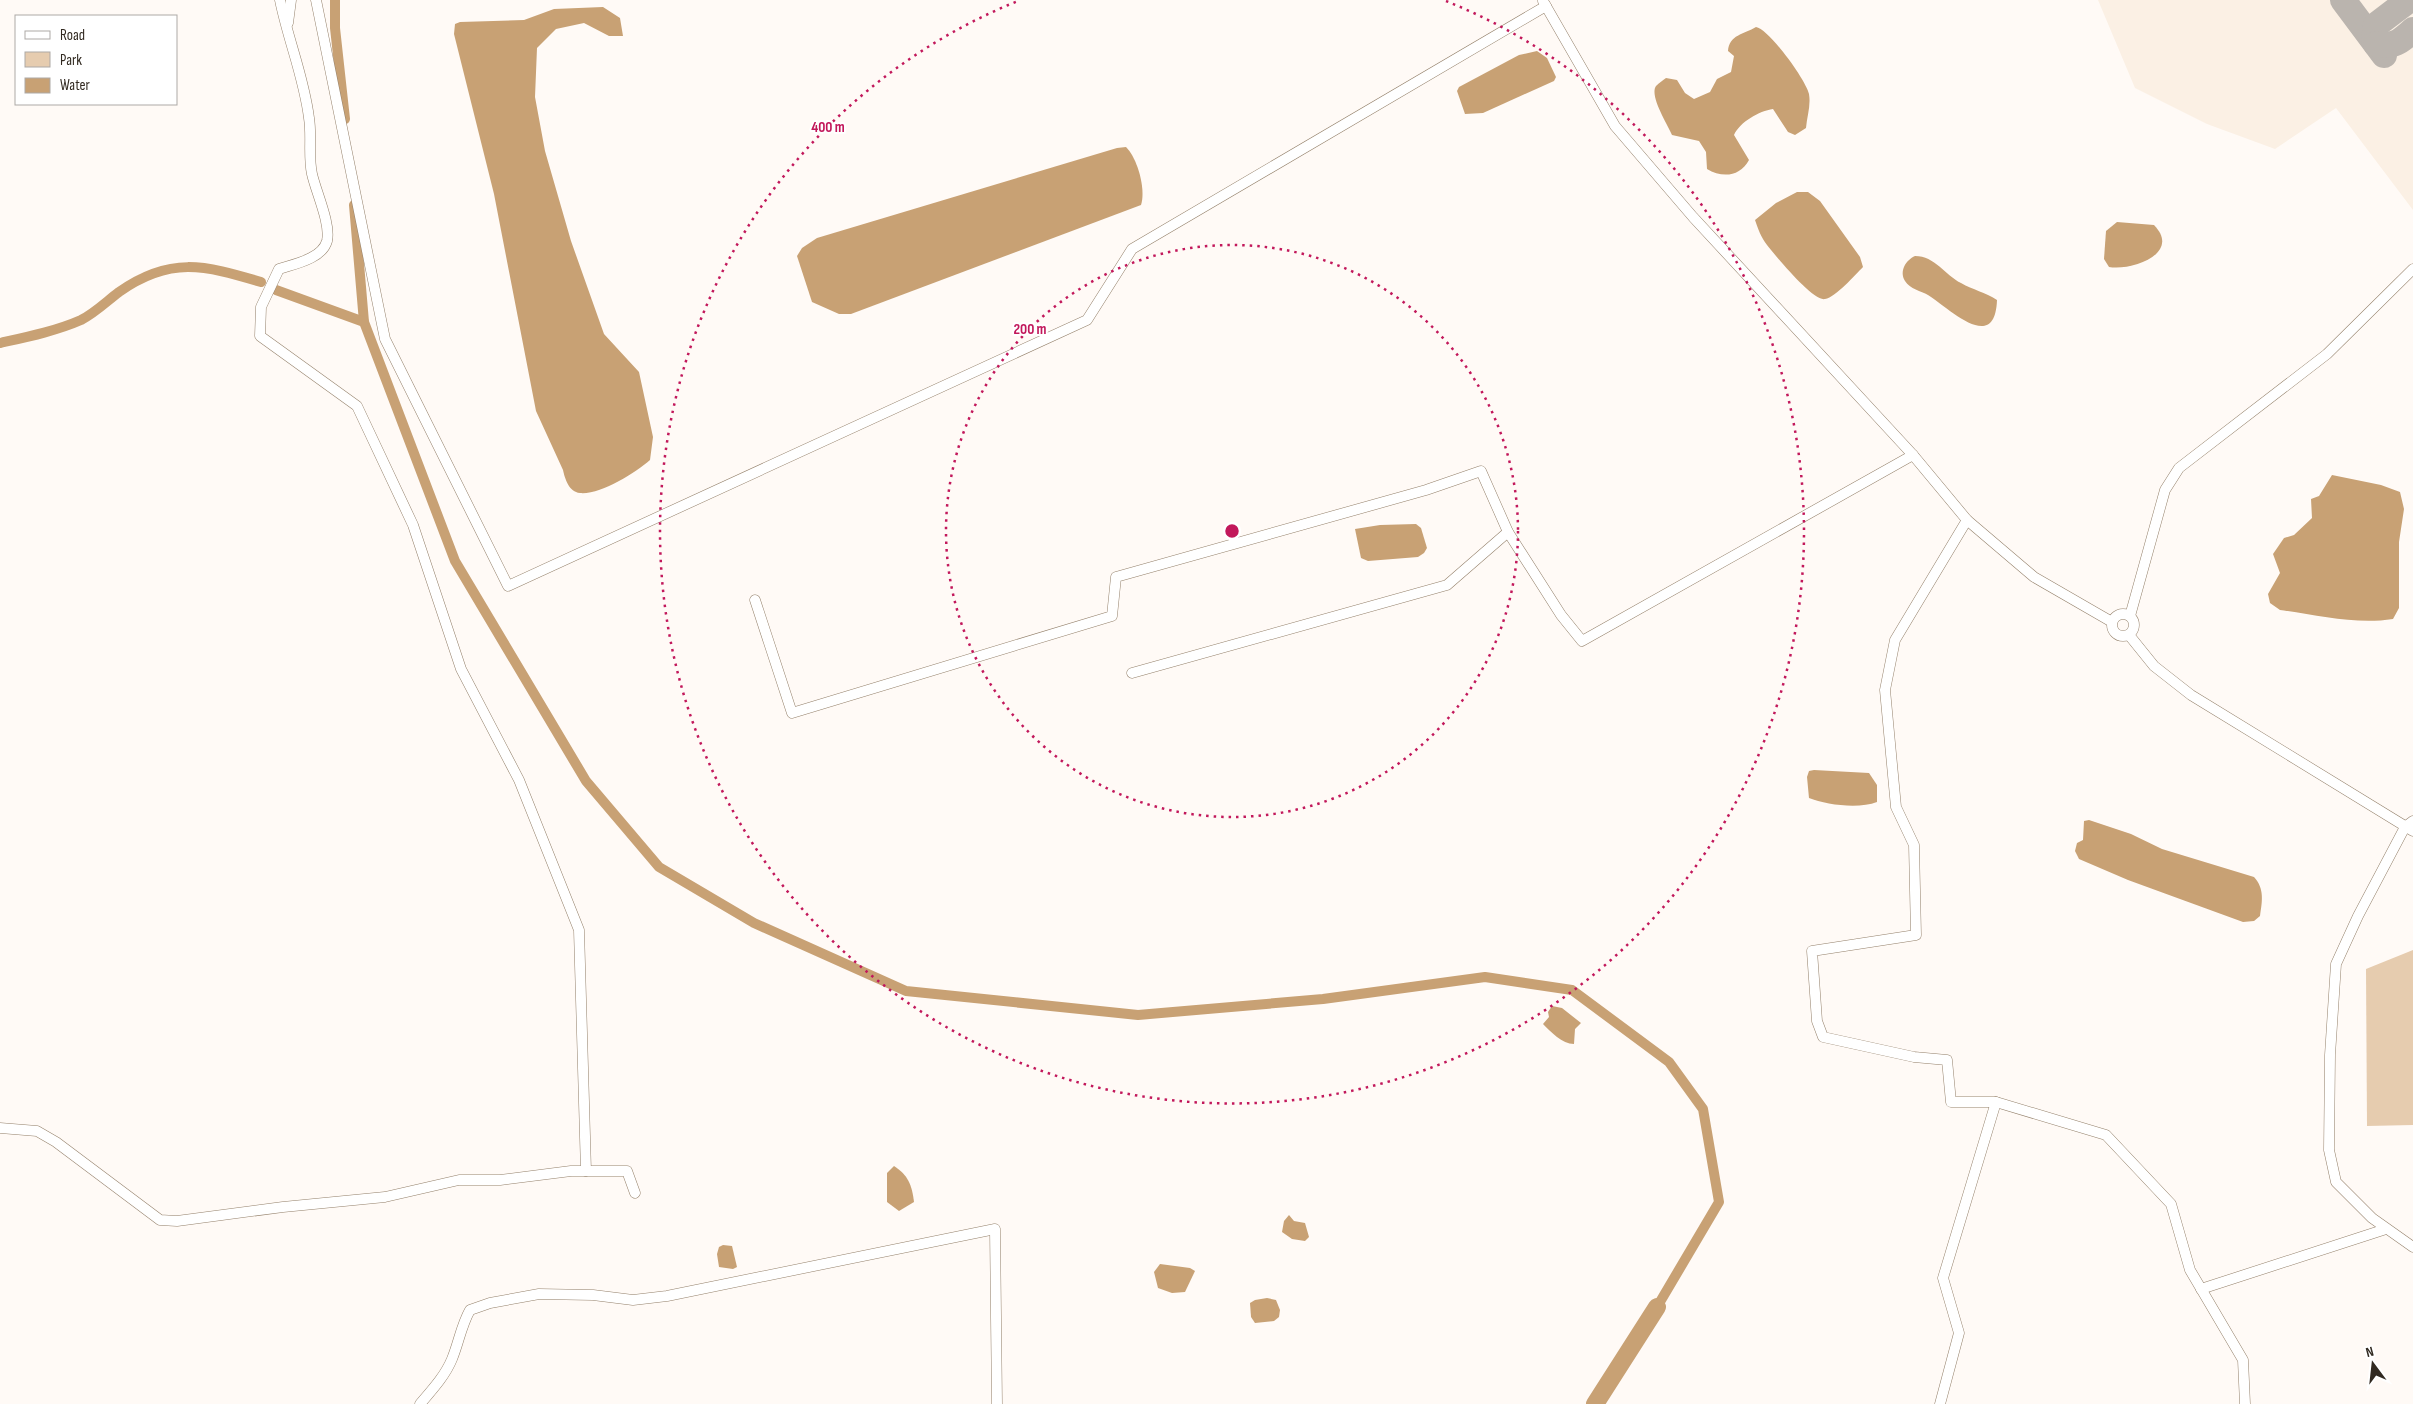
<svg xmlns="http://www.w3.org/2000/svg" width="2413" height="1404" font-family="'Sofia Sans Condensed',sans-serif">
<rect width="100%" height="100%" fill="#fffaf6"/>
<polygon fill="#fbf0e4" points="2098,0 2413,0 2413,210 2336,108 2275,149 2207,124 2135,88"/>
<polygon fill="#e6ccaf" points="2413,950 2413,1125 2367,1126 2366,969"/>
<g fill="#c8a174">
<path d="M603 7 620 18 623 36H609L584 23 556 29 537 48 535 97 545 151 571 241 604 334 639 372 653 437 650 460C635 473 600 495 580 493 569 492 565 479 563 470L536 411 494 194 454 34 455 24 460 22 524 20 554 9Z"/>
<path d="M1756 27C1769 29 1806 80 1809 94 1811 106 1807 116 1806 128L1795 135 1788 132 1773 109C1759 111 1740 122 1734 135L1749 160C1740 177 1722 178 1707 169L1706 152 1699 141 1672 135C1668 125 1649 96 1656 86 1659 83 1663 80 1666 78L1677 80 1685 93 1694 99 1710 92 1717 79 1731 72 1734 56 1728 51C1729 35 1744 34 1756 27Z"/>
<polygon points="1537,51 1547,58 1556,77 1554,81 1483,113 1465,114 1457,91 1459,87 1519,55"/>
<path d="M1126 147C1138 159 1146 190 1141 205L851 314H839L812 302 797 256 802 248 817 238 1117 148Z"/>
<path d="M1797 192H1808L1820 201 1860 257 1863 267C1855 275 1836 297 1825 299 1813 302 1775 255 1767 245 1761 237 1758 229 1755 220L1776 203Z"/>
<path d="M2117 222 2154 225C2182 254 2131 271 2109 267L2104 259 2106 231Z"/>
<path d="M1915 256C1935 256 1945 275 1961 283 1973 290 1985 292 1997 300 1995 355 1949 308 1928 295 1921 291 1910 289 1905 281 1899 271 1906 260 1915 256Z"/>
<path d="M2332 475 2381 485 2400 492 2404 509 2399 542V608L2393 619C2356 625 2317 615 2280 610L2270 603 2268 594 2280 573 2273 554 2284 538 2294 535 2312 518 2311 499 2319 496Z"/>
<polygon points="1416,524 1421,528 1427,548 1424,553 1418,557 1368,561 1361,558 1355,529 1380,525"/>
<path d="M1814 770 1869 773 1877 785V802C1859 809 1826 805 1809 798L1807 777 1809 771Z"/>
<path d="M2089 820 2131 834 2162 849 2254 877C2265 889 2262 902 2260 916L2254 921 2243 922 2128 880 2079 859 2075 851 2077 843 2083 840 2084 821Z"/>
<path d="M1552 1006 1562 1008 1581 1023 1575 1029 1574 1044C1562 1044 1551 1032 1543 1024L1549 1017 1548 1012Z"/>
<path d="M894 1166C908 1175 912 1185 914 1202L899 1211 887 1202V1173Z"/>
<polygon points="1289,1215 1294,1221 1305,1223 1309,1237 1305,1241 1292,1239 1282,1232 1284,1221"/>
<polygon points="723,1245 732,1246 737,1267 733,1269 719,1267 717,1254 719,1247"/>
<polygon points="1160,1264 1190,1268 1195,1271 1185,1292 1172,1293 1158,1288 1154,1272"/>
<polygon points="1267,1298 1276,1300 1280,1310 1279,1317 1274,1321 1255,1323 1251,1317 1250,1303 1255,1300"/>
</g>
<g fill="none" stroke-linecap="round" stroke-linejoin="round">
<g stroke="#c8a174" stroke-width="10">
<polyline points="335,0 335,28 345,119"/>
<polyline points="354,205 364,322 455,561 586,781 659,867 754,923 906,991 1138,1015 1323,999 1485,977 1572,990 1669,1062 1703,1109 1719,1202 1657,1307"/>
<polyline points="276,290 364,322"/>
<path d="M0 343C27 337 56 331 81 320 95 313 107 301 119 292 170 256 204 265 261 282"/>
</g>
<polyline stroke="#c8a174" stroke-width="18" points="1595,1404 1657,1307"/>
<g stroke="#bab4ae" stroke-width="26">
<polyline points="2343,0 2384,55"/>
<polyline points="2374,40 2376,25 2409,0"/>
<path d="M2376 44C2394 47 2400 42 2413 30"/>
</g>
<defs>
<g id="street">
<path d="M280 0C288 40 304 77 309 118 312 136 308 156 312 174 316 192 331 224 327 241 322 259 294 264 279 269L261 307 260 336 357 406 413 525 461 669 519 780 579 930 586 1171"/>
<polyline points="316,0 385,339 508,586 1087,320 1132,249 1546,6"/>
<polyline points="1543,1 1615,126 1693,217 1913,455 1967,520 2034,577 2112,622"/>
<polyline points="288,23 291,0"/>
<polyline points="755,600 792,713 1112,616 1116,577 1426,490 1481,471 1508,532 1561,615 1582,641 1913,455"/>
<circle cx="2123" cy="625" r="11"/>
<polyline points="2130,616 2165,490 2179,468 2327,354 2413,269"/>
<polyline points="2129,635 2154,666 2191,695 2413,831"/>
<polyline points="1132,673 1447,585 1508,532"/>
<polyline points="2413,821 2405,827 2358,916 2336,964 2330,1055 2329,1150 2336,1182 2372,1218 2413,1247"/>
<polyline points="1996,1102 2106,1135 2171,1204 2190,1270 2243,1360 2245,1404"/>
<polyline points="0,1128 37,1131 56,1142 160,1220 177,1221 283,1207 385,1197 459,1180 500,1180 571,1171 627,1171 635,1193"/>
<polyline points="2201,1289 2386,1229"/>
<path d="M420 1404C432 1390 445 1376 452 1359 459 1342 461 1326 470 1310L490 1303 539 1294 593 1295 633 1300 667 1296 995 1229 997 1404"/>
<polyline points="1940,1404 1959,1333 1943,1278 1996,1102 1951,1102 1947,1060 1914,1057 1823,1037 1817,1021 1812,951 1916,935 1914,845 1896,807 1885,690 1895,640 1967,520"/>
</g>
</defs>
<use href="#street" stroke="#94816b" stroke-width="11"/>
<use href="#street" stroke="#fff" stroke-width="10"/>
</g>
<g fill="none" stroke="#c2185b" stroke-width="2.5" stroke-dasharray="2.5 5">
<circle cx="1232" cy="531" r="286"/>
<path d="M1446 1A572 572 0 1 1 1018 1"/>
</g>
<circle cx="1232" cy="531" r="8" fill="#c2185b" stroke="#fff" stroke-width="2.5"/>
<g font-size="15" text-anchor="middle" font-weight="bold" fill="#c2185b" stroke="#fff" stroke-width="4" stroke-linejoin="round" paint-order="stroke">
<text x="828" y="132">400 m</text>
<text x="1030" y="334">200 m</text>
</g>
<rect x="15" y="15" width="162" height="90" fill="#ffffff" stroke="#ada9a6"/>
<rect x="25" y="31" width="25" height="8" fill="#ffffff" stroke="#ada9a6"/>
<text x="60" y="40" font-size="15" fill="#312920">Road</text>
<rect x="25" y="52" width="25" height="15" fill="#e6ccaf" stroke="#ada9a6"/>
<text x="60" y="65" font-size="15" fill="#312920">Park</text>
<rect x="25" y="78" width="25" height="15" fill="#c8a174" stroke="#ada9a6"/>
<text x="60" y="90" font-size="15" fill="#312920">Water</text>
<g transform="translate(2373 1364) rotate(345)" stroke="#ffffff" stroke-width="4" paint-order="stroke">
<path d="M0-4L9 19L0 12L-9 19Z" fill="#312920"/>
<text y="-8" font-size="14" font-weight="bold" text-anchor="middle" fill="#312920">N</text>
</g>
</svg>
